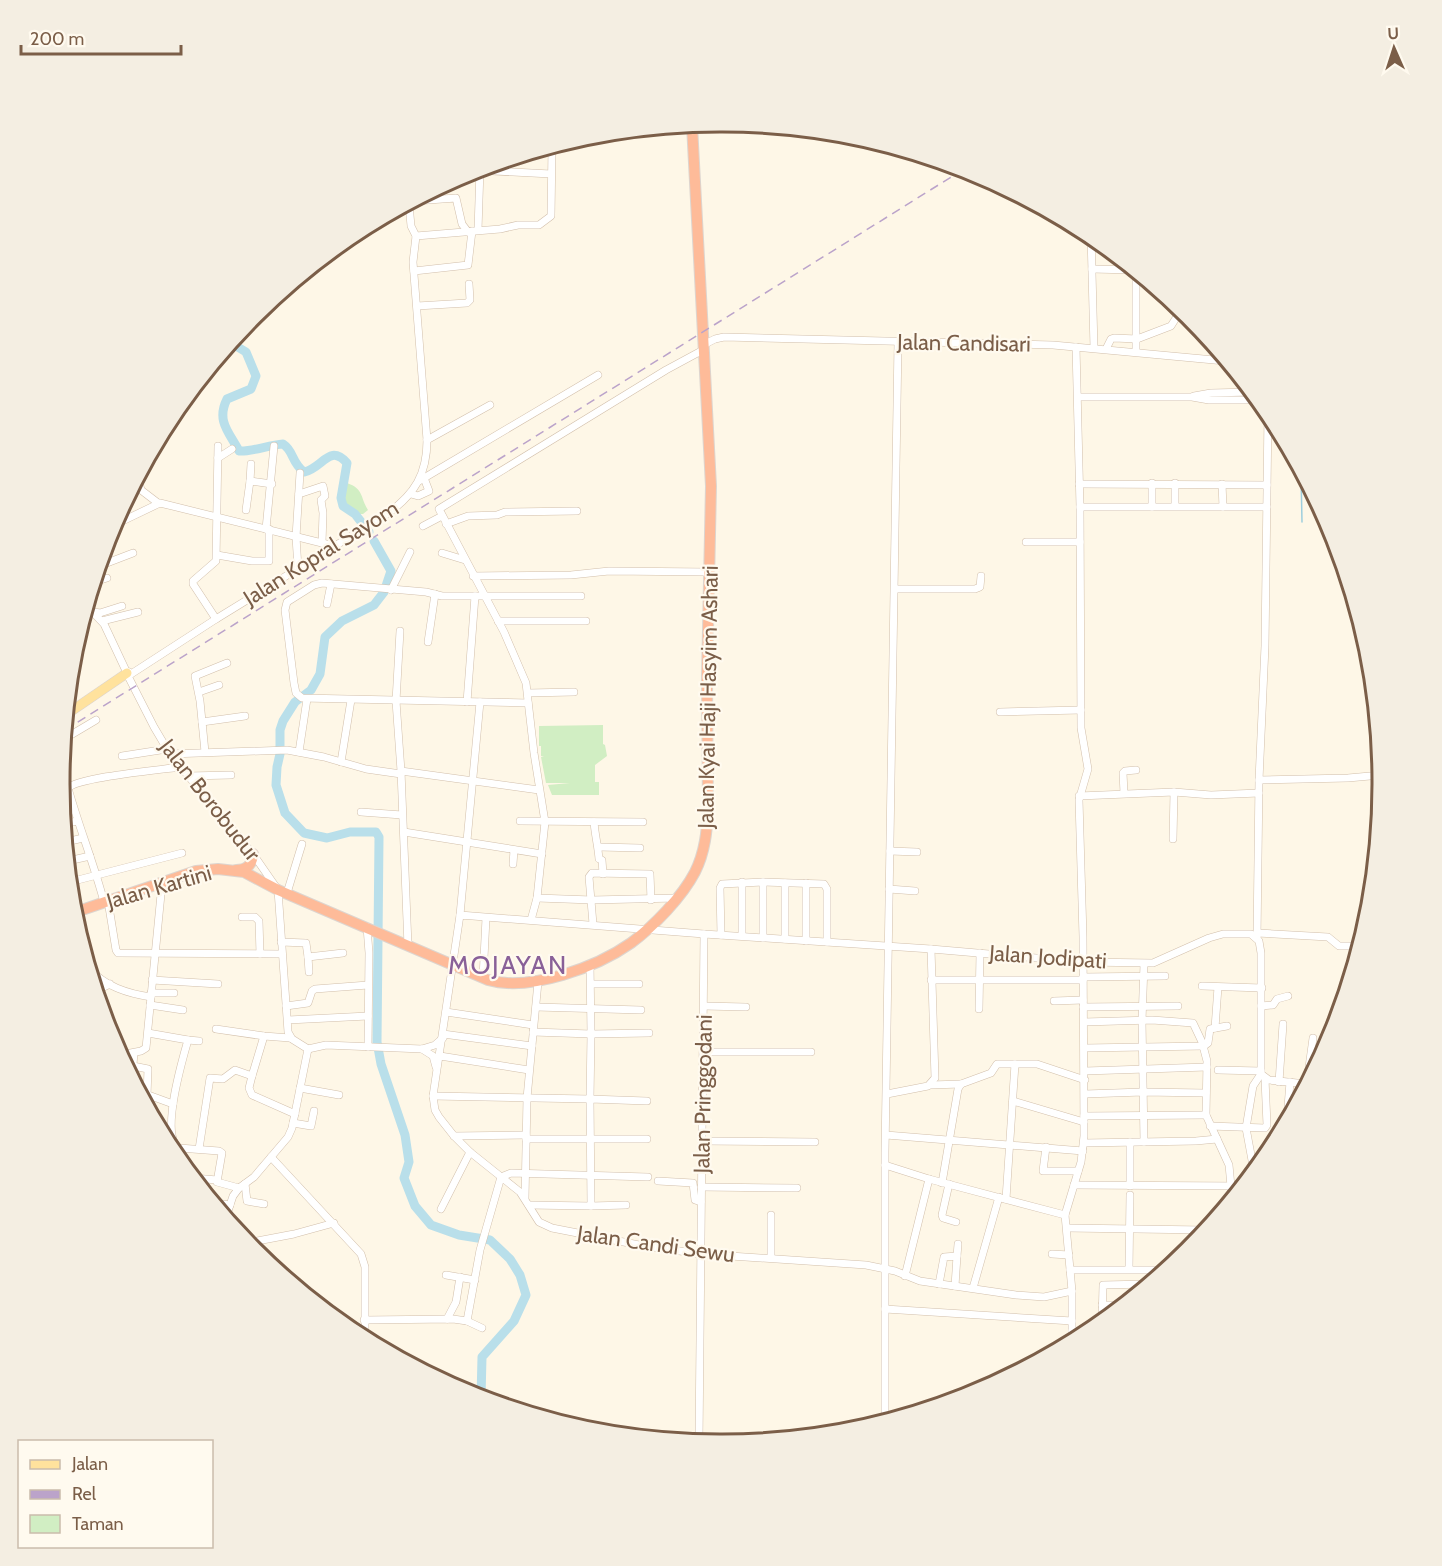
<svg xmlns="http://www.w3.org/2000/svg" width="1442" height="1566" font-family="Cabin,sans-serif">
<rect width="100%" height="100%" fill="#fef7e7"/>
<g fill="#d1eec3">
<path d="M347 483C364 489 360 497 368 510L363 514H355C342 507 334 496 347 483Z"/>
<polygon points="603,725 603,744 605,745 607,756 595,765 595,782 599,782 599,795 552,795 548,785 570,783 546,783 541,757 544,756 541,756 541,746 539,746 539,726"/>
</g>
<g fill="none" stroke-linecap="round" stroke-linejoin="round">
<polyline stroke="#9ecedd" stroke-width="1.5" points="1301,473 1302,522"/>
<g stroke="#b9dfea" stroke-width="9">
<path d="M231 343 246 352 256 376 251 389 227 399C216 421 229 432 239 451 251 452 269 445 283 444 294 451 291 462 304 472 323 468 329 443 347 463L341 498 343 506 355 514 369 532"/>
<polyline points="374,541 391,571 384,592 374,605 342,621 325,637 320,674 311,690 295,702 283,721 280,730 280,754 277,767 276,785 285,813 304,833 327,838 350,832 376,832 379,837 377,1042 381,1064 405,1135 409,1162 404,1178 415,1206 431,1225 459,1235 490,1240 510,1259 520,1275 526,1295 514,1321 482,1357 481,1398"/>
</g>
<defs>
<g id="minor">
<polyline points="474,170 551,174"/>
<polyline points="415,201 456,198 462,224 468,232"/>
<polyline points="478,230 480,169"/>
<polyline points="1091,235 1094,348"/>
<polyline points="416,236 500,229 518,225 539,225 551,216 552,147"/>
<polyline points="1092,269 1132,270"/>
<polyline points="414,271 468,265 472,231"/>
<polyline points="1136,273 1136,351"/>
<polyline points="417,306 467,303 470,300 469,284"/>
<polyline points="703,345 715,339 724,337 1053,345 1225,361"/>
<polyline points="1106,349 1111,339 1114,338 1137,339 1171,326 1181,310"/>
<polyline points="1194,396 1211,393 1251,392"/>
<polyline points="1078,397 1192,397 1209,400 1257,400"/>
<polyline points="427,440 490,405"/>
<polyline points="218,458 232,449"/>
<polyline points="138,478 141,490 158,503"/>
<polyline points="250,481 251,464"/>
<polyline points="419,481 598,375"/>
<polyline points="1079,484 1267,485"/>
<polyline points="1222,484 1223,507"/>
<polyline points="299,494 323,486 325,496 321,500 323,513 322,543"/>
<polyline points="411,494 418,496 429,491 424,478"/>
<polyline points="1175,506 1175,483"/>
<polyline points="1080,507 1267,507"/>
<polyline points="1152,507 1152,483"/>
<polyline points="246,510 250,481 272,484"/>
<polyline points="446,524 468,516 497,515 505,512 577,511"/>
<polyline points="112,526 160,503 334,546"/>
<polyline points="423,526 442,516"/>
<polyline points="266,529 274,446"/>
<polyline points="1026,542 1080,542"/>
<polyline points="442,553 465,560"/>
<polyline points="217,555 252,561 269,561 269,529"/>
<polyline points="99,566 133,553"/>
<polyline points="298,568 296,537 300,473"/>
<polyline points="473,576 571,575 609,571 709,572"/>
<polyline points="94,582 107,578"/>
<polyline points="895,589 975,589 980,587 981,576"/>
<polyline points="391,590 410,552"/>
<polyline points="327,604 331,584"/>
<polyline points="87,606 104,624 127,673 129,672"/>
<polyline points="94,612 100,613 122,606"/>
<polyline points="216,619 193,584 193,581 216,561 218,446"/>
<polyline points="102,621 138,612"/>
<polyline points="498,621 586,621"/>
<polyline points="400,631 396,701 401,771 408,946"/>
<polyline points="428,642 435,594"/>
<polyline points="199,692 219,685"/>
<polyline points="528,693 574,692"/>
<polyline points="467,702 475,596"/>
<polyline points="528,703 302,698 296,693 294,683 285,610 287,602 314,585 322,583 426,592 442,596 581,596"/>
<polyline points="1000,712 1081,710"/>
<polyline points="202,722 245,716"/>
<polyline points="64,739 96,720"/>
<polyline points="205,752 200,701 195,676 227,663"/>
<polyline points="299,752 307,699"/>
<polyline points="170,754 287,750 324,757 366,769 401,774"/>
<polyline points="122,756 167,749"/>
<polyline points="341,762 351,700"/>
<polyline points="401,771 539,790"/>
<polyline points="188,776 231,775"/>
<polyline points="61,777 64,789"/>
<polyline points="1259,780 1265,646 1268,413"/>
<path d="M68 788C79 777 160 770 180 767"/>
<path d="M61 790 68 788C79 827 94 864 104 902"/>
<polyline points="1124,793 1123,773 1125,771 1136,770"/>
<polyline points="1079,796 1174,792 1211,795 1259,793"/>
<polyline points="361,812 402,815"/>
<polyline points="520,821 643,822"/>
<path d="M594 822C595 835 598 846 599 859L602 860 603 874"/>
<polyline points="64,824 77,821"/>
<polyline points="404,832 542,854"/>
<polyline points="1173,839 1174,792"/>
<polyline points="66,842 83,838"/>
<polyline points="599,847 640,848"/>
<polyline points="890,851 917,852"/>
<polyline points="68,861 90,856"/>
<polyline points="513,864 514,850"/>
<polyline points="70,882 182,853"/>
<polyline points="742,882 742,936"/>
<polyline points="889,889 915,891"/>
<polyline points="287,893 302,844"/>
<polyline points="537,898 592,900 677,898"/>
<polyline points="108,901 116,950 118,953 281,954"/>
<polyline points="460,915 480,702"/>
<polyline points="242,917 255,917 259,921 260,954"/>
<polyline points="531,920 537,898 545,822 534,753 526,683 504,632 439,509 666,370 703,350"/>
<polyline points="593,924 589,877 592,873 650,874 651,900"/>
<polyline points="367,927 369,953 368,1047"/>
<polyline points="1257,933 1328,937 1339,946 1359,946"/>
<polyline points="721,935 720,888 722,884 763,882 824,884 827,889 827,942"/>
<polyline points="763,938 763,882"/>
<polyline points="1257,938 1259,780 1348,778 1381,775"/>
<polyline points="785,939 785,883"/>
<polyline points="806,941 806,883"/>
<polyline points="281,942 306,943 308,957 343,953"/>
<polyline points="308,957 309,972"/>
<path d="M90 968C102 986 130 994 151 997"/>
<polyline points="1083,977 1165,976"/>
<polyline points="483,978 486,918"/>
<polyline points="152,980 218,984"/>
<polyline points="931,980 1083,980"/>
<polyline points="592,984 639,984"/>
<polyline points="1202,986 1262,988"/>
<polyline points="97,990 110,984"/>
<polyline points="151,993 174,993"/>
<polyline points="1054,1001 1083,1000"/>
<polyline points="150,1005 183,1010"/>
<polyline points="286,1006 308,1003 312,991 315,989 368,985"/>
<polyline points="704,1006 746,1007"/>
<polyline points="1261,1006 1273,1005 1277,999 1288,996"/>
<polyline points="536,1007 641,1010"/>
<polyline points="1083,1007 1178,1006"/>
<polyline points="979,1009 980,953"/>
<polyline points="446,1012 533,1025"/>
<polyline points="288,1020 368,1016"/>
<polyline points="1084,1022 1152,1020 1193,1023 1202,1042 1207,1061 1206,1115 1229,1165 1232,1197"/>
<polyline points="1215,1028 1218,987"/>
<polyline points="216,1029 264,1036 290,1038"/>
<polyline points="533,1032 591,1034 649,1033"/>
<path d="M148 1033 188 1040C182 1061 160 1135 179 1148L219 1151 222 1153 217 1182 239 1188"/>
<polyline points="443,1034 532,1046"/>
<polyline points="188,1040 199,1041"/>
<polyline points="1085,1048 1204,1046 1208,1043 1210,1029 1227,1026"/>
<polyline points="308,1049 326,1045 422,1049 435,1045 443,1038"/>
<polyline points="422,1049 433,1056 436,1067"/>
<polyline points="703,1052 811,1052"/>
<polyline points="120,1055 141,1051 146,1048 162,884"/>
<polyline points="440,1056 529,1070"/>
<polyline points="133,1066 148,1069 147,1095"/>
<polyline points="1218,1070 1261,1071"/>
<polyline points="1085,1071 1207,1067"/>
<polyline points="132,1076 134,1053"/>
<polyline points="252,1076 249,1088 252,1095 295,1114"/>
<polyline points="1279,1082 1283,1024"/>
<polyline points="1307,1082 1313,1038"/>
<polyline points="931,1085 961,1084"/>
<polyline points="300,1088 339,1095"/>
<polyline points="140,1092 173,1104"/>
<polyline points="887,1094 928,1086 935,1078 931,949"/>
<polyline points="1085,1094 1143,1092 1206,1093"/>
<polyline points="433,1096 590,1099 591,1034 590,964"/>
<polyline points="1013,1101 1084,1122"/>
<polyline points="1084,1116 1206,1115"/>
<polyline points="1287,1119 1290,1082"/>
<polyline points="293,1123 311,1126 314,1111"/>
<polyline points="1210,1126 1265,1128 1267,1125 1265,1079"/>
<polyline points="886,1135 1083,1151"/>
<polyline points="454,1136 526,1135"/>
<polyline points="526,1139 647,1139"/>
<polyline points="702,1141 815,1142"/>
<polyline points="1130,1142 1130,1186"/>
<polyline points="1144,1142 1142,1021 1144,964"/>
<polyline points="1084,1143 1196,1141 1217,1139"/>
<polyline points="1046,1147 1043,1171 1078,1171"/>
<polyline points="199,1149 210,1078 223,1079 235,1070 252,1076 264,1036"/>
<polyline points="885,1165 929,1179 1065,1215"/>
<polyline points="1254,1171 1246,1128 1253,1086 1261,1074"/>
<polyline points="194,1178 217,1180"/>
<polyline points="658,1181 693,1183 695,1200 701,1202"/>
<polyline points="942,1183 958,1089 961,1084 991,1073 997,1064 1037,1064 1085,1080"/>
<polyline points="245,1184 247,1201 264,1204"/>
<polyline points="949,1184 942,1215 943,1218 956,1222"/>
<polyline points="1074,1185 1241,1186"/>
<polyline points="701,1187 797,1188"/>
<polyline points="525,1198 527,1098 538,982"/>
<polyline points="1006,1199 1015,1064"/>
<polyline points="215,1203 230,1205"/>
<polyline points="529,1205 591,1206 590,1099 647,1101"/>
<polyline points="591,1206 626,1205"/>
<polyline points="441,1209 470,1152"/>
<polyline points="226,1217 233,1196 239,1188 254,1177 271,1157"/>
<polyline points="1067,1228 1205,1230"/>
<polyline points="247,1243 294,1234 334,1223"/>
<polyline points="1052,1254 1069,1255"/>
<polyline points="957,1256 958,1244"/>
<polyline points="771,1258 771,1215"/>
<polyline points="1129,1269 1130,1195"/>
<polyline points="1070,1270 1164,1270"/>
<polyline points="446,1275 475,1280"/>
<polyline points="905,1276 929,1179"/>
<polyline points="939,1284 944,1257 957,1256 955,1286"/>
<polyline points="973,1288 999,1197"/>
<polyline points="1072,1291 1044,1297 1016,1295 920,1281 895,1271 866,1265 700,1254 639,1245 552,1228 539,1222 520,1192 470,1152 454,1136 439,1117 435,1110 433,1096 460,915 704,934 931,949 1083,962 1153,963 1209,938 1223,934 1251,934 1259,941 1261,953 1261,1074 1269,1080 1306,1084"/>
<polyline points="1102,1305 1122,1305"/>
<polyline points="885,1309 1072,1321"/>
<polyline points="447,1319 456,1302 460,1277"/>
<polyline points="364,1320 453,1319 467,1321 482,1328"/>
<polyline points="467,1321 480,1250 501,1177 511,1173 648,1177"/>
<polyline points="1102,1322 1103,1285 1147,1284"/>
<polyline points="1072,1331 1090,1331"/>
<path d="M365 1338V1267L361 1254 271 1157 288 1137 292 1128 308 1049 292 1039 288 1032 278 890 253 854 170 754 154 727 128 676 216 619 387 514C415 494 427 474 427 440L413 262 416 236 411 226 409 204"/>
<polyline points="1072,1341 1072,1291 1065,1215 1081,1162 1084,1136 1083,937 1079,800 1088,769 1081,728 1080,507 1076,347"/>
<polyline points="885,1421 885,1152 898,343"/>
<polyline points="699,1442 704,934"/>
</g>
<polyline id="major" points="67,714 127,673"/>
<g id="highway">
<path d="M236 870C247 870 252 865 253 854"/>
<path d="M73 913 196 871 218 869 244 872 278 890 488 980C530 992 597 967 631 943 654 926 682 897 695 872 705 852 707 831 708 810L707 678 711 486 692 125"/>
</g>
</defs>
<use href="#minor" stroke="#d2bfab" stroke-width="8"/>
<use href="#major" stroke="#ddd5cf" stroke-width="10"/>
<use href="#highway" stroke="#ddd5cf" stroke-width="12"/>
<use href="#minor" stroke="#fff" stroke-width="7"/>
<use href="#major" stroke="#ffe29d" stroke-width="9"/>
<use href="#highway" stroke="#febb99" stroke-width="10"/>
<polyline stroke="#bba3ca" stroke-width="1.5" stroke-dasharray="9 6" stroke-linecap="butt" points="65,730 964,169"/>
</g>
<g text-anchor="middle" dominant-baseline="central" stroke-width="4.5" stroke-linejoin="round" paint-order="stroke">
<g font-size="22" fill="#7b5e48" stroke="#fffaef">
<text transform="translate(964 343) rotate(1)">Jalan Candisari</text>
<text transform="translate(321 553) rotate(-32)">Jalan Kopral Sayom</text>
<text transform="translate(708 697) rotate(-89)">Jalan Kyai Haji Hasyim Ashari</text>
<text transform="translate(210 800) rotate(52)">Jalan Borobudur</text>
<text transform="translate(159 887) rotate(-16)">Jalan Kartini</text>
<text transform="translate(1048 957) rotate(4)">Jalan Jodipati</text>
<text transform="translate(703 1094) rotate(-89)">Jalan Pringgodani</text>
<text transform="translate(656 1244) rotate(8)">Jalan Candi Sewu</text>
</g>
<g font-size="26" letter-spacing="1.5" fill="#896098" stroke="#fffaef">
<text x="508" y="965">MOJAYAN</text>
</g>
</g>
<path d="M0 0H1442V1566H0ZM720 132H722A650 650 0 0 1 1372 782V784A650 650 0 0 1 722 1434H720A650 650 0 0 1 70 784V782A650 650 0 0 1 720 132Z" fill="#f4eee2" fill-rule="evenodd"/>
<path fill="none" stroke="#7b5e48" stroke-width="3" d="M720 132H722A650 650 0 0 1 1372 782V784A650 650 0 0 1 722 1434H720A650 650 0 0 1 70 784V782A650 650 0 0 1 720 132Z"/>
<rect x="18" y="1440" width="195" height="108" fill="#fffaef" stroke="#cabcac" stroke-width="1.5"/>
<rect x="30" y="1460" width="30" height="9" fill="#ffe29d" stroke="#cabcac" stroke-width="1.5"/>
<text x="72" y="1470" font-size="18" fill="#7b5e48">Jalan</text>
<rect x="30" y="1490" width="30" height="9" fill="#bba3ca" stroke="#cabcac" stroke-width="1.5"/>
<text x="72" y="1500" font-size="18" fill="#7b5e48">Rel</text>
<rect x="30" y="1515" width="30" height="18" fill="#d1eec3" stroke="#cabcac" stroke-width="1.5"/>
<text x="72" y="1530" font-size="18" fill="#7b5e48">Taman</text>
<g transform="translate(1394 48) rotate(357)" stroke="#fffaef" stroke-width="4.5" paint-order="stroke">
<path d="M0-4.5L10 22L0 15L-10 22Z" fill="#7b5e48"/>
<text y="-9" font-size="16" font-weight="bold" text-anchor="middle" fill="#7b5e48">U</text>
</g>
<path d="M21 45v9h160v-9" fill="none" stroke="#7b5e48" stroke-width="3"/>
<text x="30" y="45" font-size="18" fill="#7b5e48" stroke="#fffaef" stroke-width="4.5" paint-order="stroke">200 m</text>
</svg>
